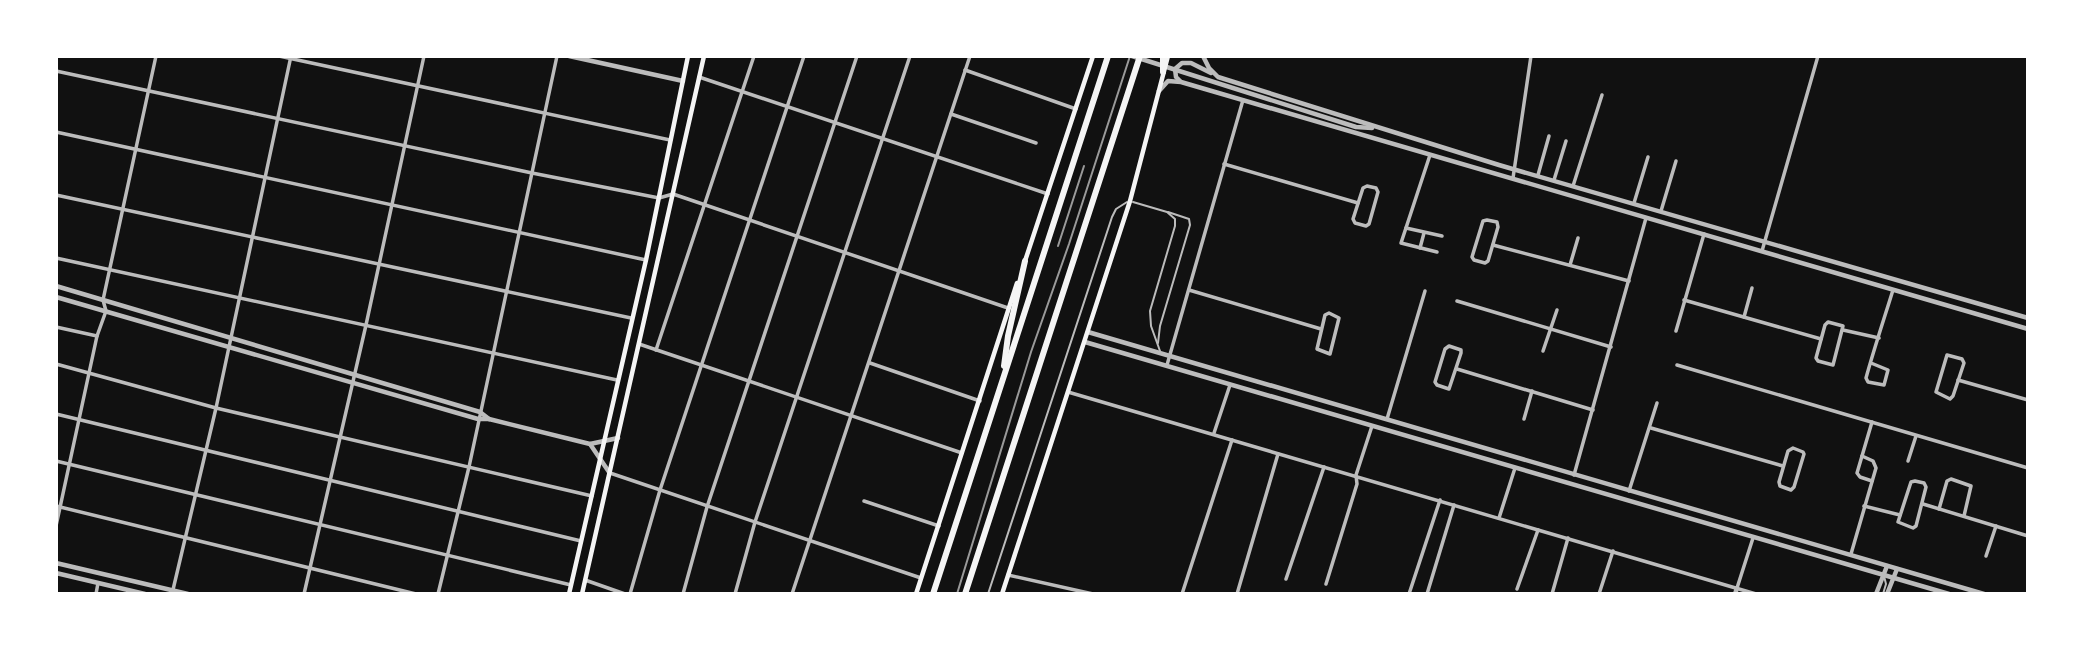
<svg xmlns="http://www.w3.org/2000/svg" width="2084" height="650" font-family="Poppins,sans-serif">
<rect width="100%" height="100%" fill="#111"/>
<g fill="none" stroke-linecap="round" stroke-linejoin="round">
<g stroke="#bcbcbc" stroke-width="2">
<polyline points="1133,202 1167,212 1175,219 1175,226 1150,311 1151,326 1160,351"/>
<polyline points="1158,343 1160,326 1190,225 1189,219 1168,212"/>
<polyline points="988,594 1112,217 1116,209 1127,202"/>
<polyline points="1883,594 1886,584 1884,576"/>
</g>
<g stroke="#bcbcbc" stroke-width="3.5">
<polyline points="279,56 670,140"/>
<polyline points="965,70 1076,109"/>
<polyline points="56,71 532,173 659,198 673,194 1008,308"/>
<polyline points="699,77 1048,194"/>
<polyline points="951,114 1036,143"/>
<polyline points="56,132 646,260"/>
<polyline points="1430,155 1401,243 1437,252"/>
<polyline points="1224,164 1358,203"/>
<polyline points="1538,175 1549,136"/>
<polyline points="1513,178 1531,56"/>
<polyline points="1554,180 1566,141"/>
<polygon points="1367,186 1376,188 1378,192 1369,224 1366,226 1355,223 1353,219 1363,188"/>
<polyline points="1573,186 1602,95"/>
<polyline points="56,195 631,318"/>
<polyline points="1634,203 1648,157"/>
<polyline points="1661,211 1676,161"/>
<polygon points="1487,220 1497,222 1498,227 1488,261 1485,263 1474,260 1472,257 1483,221"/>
<polyline points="1406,228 1442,236"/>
<polyline points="1493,245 1629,281"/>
<polyline points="1420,248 1424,233"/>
<polyline points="1762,251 1818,56"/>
<polyline points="56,258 617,380"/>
<polyline points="1570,265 1578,238"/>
<polyline points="1189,290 1321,329"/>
<polyline points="1684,300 1821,339"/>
<polyline points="1457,301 1611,347"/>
<polygon points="1329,313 1339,318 1330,354 1317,349 1325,315"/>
<polyline points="1744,317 1752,288"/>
<polygon points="1828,322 1843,326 1833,365 1818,361 1816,358 1825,325"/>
<polyline points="56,327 97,336"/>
<polyline points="1843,330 1879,338"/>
<polyline points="1676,331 1704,234"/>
<polyline points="639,344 962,453"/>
<polygon points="1449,346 1461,350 1461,353 1449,389 1437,385 1435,382 1445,349"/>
<polyline points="656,350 754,56"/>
<polyline points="1543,351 1557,310"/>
<polygon points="1947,355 1962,359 1964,363 1953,396 1950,399 1936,392"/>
<polyline points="870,363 980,401"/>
<path d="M1871 363 1888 370 1884 385 1868 382 1866 378C1874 349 1884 319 1893 290"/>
<polyline points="56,364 216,408 592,496"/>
<polyline points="1167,365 1243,100"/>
<polyline points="1677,365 2028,468"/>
<polyline points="1457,369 1593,410"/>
<polyline points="1958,380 2028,400"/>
<polyline points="1068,392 1756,594"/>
<polyline points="56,414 581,541"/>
<polyline points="1387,419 1425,291"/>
<polyline points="1524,419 1532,391"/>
<polyline points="1651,428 1783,466"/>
<polyline points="1214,433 1230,385"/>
<polygon points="1793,448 1803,452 1804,454 1794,487 1791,490 1780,486 1779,482 1788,451"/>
<polyline points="56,461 571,585"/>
<polyline points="1908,461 1916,436"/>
<polyline points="610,473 921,578"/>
<polyline points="1574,475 1646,218"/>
<polyline points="1872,481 1860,477 1857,473 1872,422"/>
<polygon points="1915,481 1924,483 1926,487 1916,526 1913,528 1898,522 1911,482"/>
<polyline points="1629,491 1657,403"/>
<polyline points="864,501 939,526"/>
<polyline points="1923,504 2028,536"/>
<polyline points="56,506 416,594"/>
<polyline points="1864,506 1900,515"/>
<polyline points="1939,509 1947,481 1951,479 1971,486 1964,516"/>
<polyline points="1499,518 1515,468"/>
<polyline points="56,526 97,336 106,311 103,300 156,56"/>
<polyline points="1851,554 1876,468 1873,461 1862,456"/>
<polyline points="1986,556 1996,526"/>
<polyline points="1008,575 1093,594"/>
<polyline points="1286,579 1324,467"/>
<polyline points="585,580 625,594"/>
<polyline points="1326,584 1357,484 1356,475 1372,426"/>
<polyline points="1737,588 1753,538"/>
<polyline points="1517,589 1538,530"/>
<polyline points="96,594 98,583"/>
<polyline points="172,594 216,408 291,56"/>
<polyline points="304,594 366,325 424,56"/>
<polyline points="438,594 469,467 557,56"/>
<polyline points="630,594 660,490 804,56"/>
<polyline points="683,594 707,507 857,56"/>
<polyline points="735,594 755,522 910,56"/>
<polyline points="792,594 970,56"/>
<polyline points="1182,594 1232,440"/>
<polyline points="1237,594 1278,454"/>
<polyline points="1409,594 1440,500"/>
<polyline points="1427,594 1454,505"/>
<polyline points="1552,594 1568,538"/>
<polyline points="1599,594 1613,551"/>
</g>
<g stroke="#bcbcbc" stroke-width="4.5">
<polyline points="569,56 683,81"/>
<polyline points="1132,56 1356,127 1372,128"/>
<polyline points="1203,56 1209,68 1218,77 1499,165 2028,318"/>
<polyline points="1180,81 1176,77 1175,69 1182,63 1191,63 1211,73"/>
<polyline points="1159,91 1168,81 1181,82 2028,329"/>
<polyline points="56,286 480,412 489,419"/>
<polyline points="56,297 478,419 489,419 590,444 618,438"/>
<polyline points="1088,332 1984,594"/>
<polyline points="1085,342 1949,594"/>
<polyline points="590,444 609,472"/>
<polyline points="56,563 188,594"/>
<polyline points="56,573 145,594"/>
<polyline points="1735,594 1737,588"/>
<polyline points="1876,594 1887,566"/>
<polyline points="1887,594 1897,569"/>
</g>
<g stroke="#f5f5f5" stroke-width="4.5">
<polyline points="1025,261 1093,56"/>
<polyline points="569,594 646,260 688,56"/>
<polyline points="582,594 704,56"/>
<polyline points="916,594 1017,283"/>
<polyline points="1002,594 1130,201 1168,56"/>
</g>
<g stroke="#f5f5f5" stroke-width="6">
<polyline points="1163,72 1163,56"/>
<polyline points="1004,366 1008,336 1025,261"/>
<polyline points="933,594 1108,56"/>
<polyline points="965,594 1140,56"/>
</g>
<g stroke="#9a9a9a" stroke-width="2">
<polyline points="1058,246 1084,166"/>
<polyline points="957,594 1031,352 1069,244 1130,56"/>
</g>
</g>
<rect width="2084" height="650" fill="none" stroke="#ffffff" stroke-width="116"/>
</svg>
